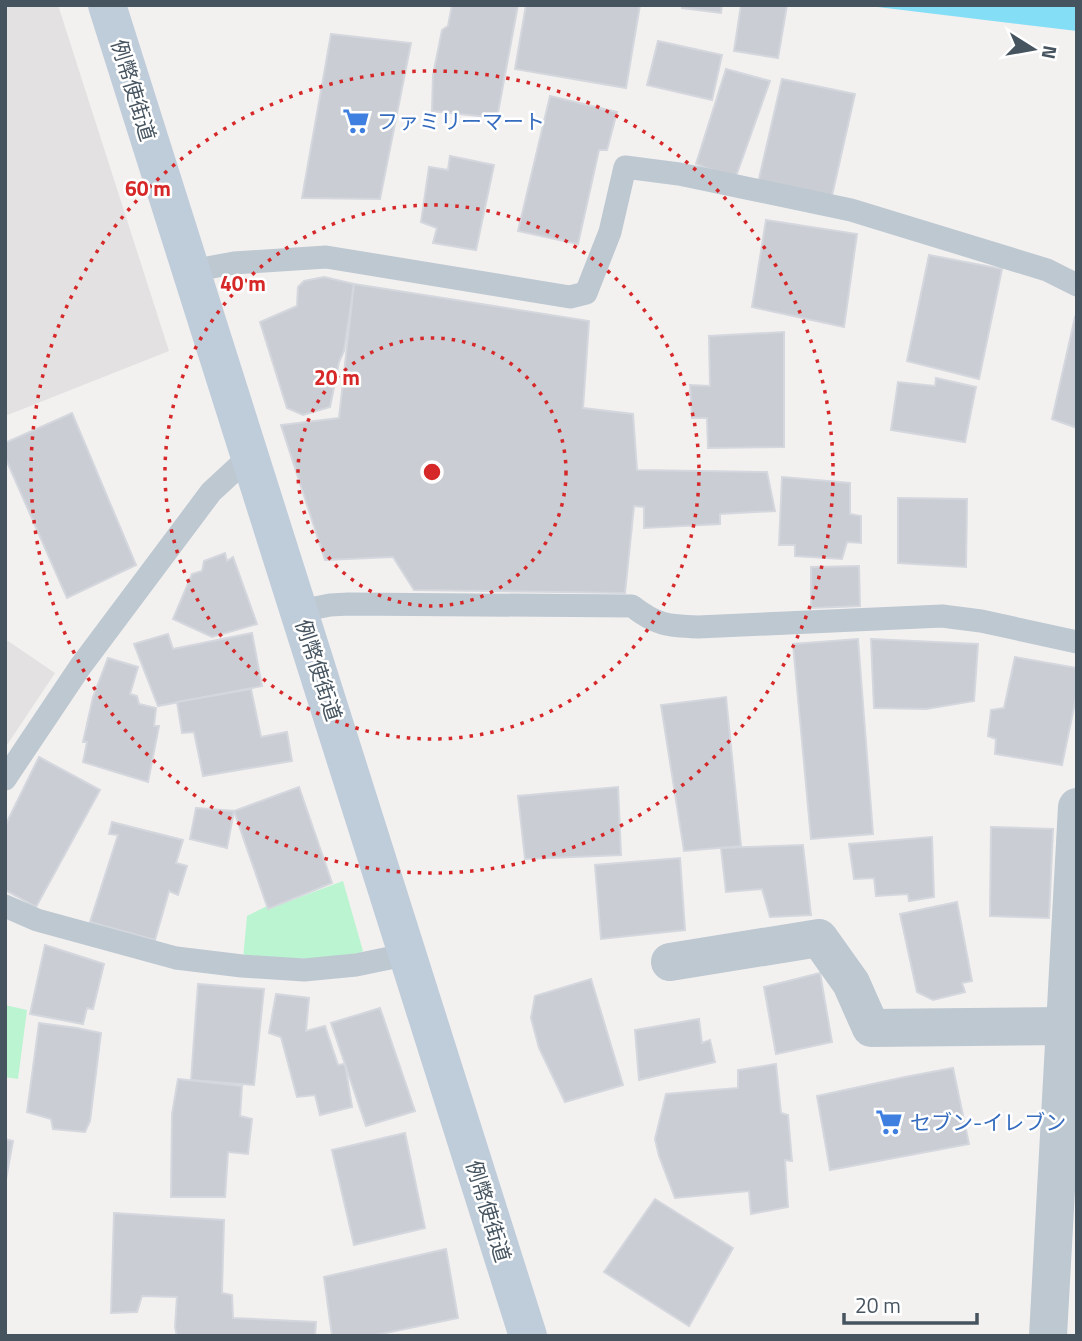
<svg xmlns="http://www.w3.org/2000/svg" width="1082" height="1341" font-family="'Titillium Web','Noto Sans JP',sans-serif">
<rect width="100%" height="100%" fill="#f3f0f0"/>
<g fill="#e4e1e2">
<polygon points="5,5 58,5 169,351 5,416"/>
<polygon points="5,639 55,673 5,748"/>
</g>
<g fill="#bbf4d0">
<polygon points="343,881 363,951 350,958 243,959 247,916 267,906 268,909"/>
<polygon points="5,1005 27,1010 18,1079 5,1077"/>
</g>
<polygon fill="#84dff6" points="861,5 1077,5 1077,31"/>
<g fill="#cacdd3" stroke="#d4d7dd" stroke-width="2">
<polygon points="452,5 518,5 497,118 432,111 433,75 442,30 448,26"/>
<polygon points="526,5 640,5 626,88 515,69"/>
<polygon points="682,5 722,5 721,13 682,8"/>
<polygon points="741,5 787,5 778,58 734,51"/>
<polygon points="331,34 411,43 380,199 302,198"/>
<polygon points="658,41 722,55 712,100 647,85"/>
<polygon points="726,69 770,81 735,179 696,164"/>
<polygon points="782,79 855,94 831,200 758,183"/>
<polygon points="550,96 617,112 607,150 599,150 578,244 518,231"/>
<polygon points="450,156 494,165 476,250 433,243 437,228 421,222 429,167 448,170"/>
<polygon points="766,220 857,234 844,327 752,307"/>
<polygon points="929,255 1002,269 979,379 907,361"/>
<polygon points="324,277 354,284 344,351 339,362 330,407 303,415 287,408 260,322 297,306 298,287 304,281"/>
<polygon points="354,284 589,321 583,408 633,414 637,470 767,472 775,511 720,514 720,524 644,528 644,507 634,506 625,593 414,590 393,557 325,560 281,425 339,418"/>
<polygon points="1075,317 1077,318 1077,428 1052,419"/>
<polygon points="784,332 784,447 708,448 707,418 692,418 690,385 710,386 709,336"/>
<polygon points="936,378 976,387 965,442 891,430 898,382 935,386"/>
<polygon points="72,413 136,565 67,598 5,457 5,443"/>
<polygon points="782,477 850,483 850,514 861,516 861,543 847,542 842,559 795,556 795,545 779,545"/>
<polygon points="898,498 967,499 966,567 898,563"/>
<polygon points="225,553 227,561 233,557 257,624 212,637 173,619 192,574 202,571 204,561"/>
<polygon points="859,566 860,606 811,608 811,567"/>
<polygon points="252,633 262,686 158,706 134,644 168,634 173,649"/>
<polygon points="858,639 873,834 811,839 793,644"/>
<polygon points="871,639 978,644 974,701 926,709 874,708"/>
<polygon points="1015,657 1077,668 1077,693 1062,765 995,754 996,739 988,736 991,710 1004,708"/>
<polygon points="108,658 138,667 130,694 137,696 139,704 156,708 154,726 159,726 148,782 83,762 87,742 83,742 93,697"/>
<polygon points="251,689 261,737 287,732 292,761 203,776 194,732 182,733 177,702"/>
<polygon points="726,697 741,846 684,851 661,705"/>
<polygon points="39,757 100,790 36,907 5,890 5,826"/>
<polygon points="299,787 332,883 268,909 234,811"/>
<polygon points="618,787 621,855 525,859 518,796"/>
<polygon points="196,808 234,811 227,848 190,839"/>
<polygon points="112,822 183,840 176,863 187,866 178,895 169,891 155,940 90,922 118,835 109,834"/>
<polygon points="991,827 1053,829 1049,918 990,916"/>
<polygon points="932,837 934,897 909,901 908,894 876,896 874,878 854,879 849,844"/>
<polygon points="803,845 811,915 770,917 762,889 726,892 721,848"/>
<polygon points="680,858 685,930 601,939 595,865"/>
<polygon points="957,902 972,981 962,983 965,992 933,1000 917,992 900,914"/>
<polygon points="45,945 104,964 93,1009 87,1008 83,1024 30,1014"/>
<polygon points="820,973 832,1042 776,1054 764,987"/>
<polygon points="591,979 623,1085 565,1102 539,1048 531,1018 535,996"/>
<polygon points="198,984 264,989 254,1085 191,1080"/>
<polygon points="276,994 309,998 306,1031 325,1026 338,1065 345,1064 352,1107 320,1115 315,1095 297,1097 281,1037 269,1033"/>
<polygon points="380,1008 415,1111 366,1126 331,1023"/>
<polygon points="699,1019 702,1043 710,1040 715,1062 639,1080 635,1030"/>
<polygon points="39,1023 77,1028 101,1033 90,1121 85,1132 53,1129 51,1119 27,1112"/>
<polygon points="776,1064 781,1113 788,1115 792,1161 785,1160 788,1207 751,1214 749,1191 675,1198 659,1156 655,1139 666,1094 738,1088 738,1070"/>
<polygon points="953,1068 969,1144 830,1170 817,1096 905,1077"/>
<polygon points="178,1079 242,1086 240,1116 252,1119 248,1154 228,1152 225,1197 171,1197 172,1114"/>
<polygon points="405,1133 425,1228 354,1245 332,1150"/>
<polygon points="5,1139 13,1141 5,1185"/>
<polygon points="655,1199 733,1248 689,1326 604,1272"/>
<polygon points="114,1213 224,1220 222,1293 232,1295 233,1318 316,1322 315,1336 177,1336 175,1327 177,1297 142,1296 137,1312 111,1313"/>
<polygon points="446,1249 458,1318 371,1336 332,1336 324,1277"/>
</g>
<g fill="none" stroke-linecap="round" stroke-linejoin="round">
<g stroke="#bdc8d1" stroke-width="23">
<polyline points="191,271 234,263 326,257 570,297 586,293 610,232 625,167 679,174 851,210 1047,270 1077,285"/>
<path d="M300 611 330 605 349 604 632 606C656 625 668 626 698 627L942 616 981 621 1077 642"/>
<polyline points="5,779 80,667 211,492 251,455"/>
<polyline points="5,906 37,920 176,958 242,966 304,970 356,965 409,954"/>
</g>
<g stroke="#bdc8d1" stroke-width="38">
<polyline points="670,962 819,938 851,983 871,1028 1065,1026"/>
<polyline points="1048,1336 1077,807"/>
</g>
<path stroke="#bfccd9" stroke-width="38" d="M107 5C247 449 390 892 528 1336"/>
</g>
<g fill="none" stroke="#d62828" stroke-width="3.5" stroke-dasharray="3.5 7">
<circle cx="432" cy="472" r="134"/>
<circle cx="432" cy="472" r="267"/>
<circle cx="432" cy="472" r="401"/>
</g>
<defs>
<symbol id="supermarket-bare" viewBox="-9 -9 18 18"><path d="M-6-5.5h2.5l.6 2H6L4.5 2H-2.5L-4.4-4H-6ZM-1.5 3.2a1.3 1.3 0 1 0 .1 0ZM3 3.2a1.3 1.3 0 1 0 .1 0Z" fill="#3f7fe0" stroke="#fff" stroke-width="2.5" paint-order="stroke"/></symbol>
</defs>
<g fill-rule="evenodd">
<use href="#supermarket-bare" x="337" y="102" width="38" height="38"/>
<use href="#supermarket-bare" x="870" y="1103" width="38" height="38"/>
</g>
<g text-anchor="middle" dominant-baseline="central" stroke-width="5" stroke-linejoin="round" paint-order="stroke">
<g font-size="21" fill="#465460" stroke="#fff">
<text transform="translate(134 90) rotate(73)">例幣使街道</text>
<text transform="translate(319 670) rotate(72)">例幣使街道</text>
<text transform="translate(489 1211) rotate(73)">例幣使街道</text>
</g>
<g font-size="21" fill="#366cbe" stroke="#fff" text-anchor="start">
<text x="377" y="121">ファミリーマート</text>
<text x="910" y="1122">セブン-イレブン</text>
</g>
</g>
<circle cx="432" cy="472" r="10" fill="#d62828" stroke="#fff" stroke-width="3.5"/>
<g font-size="21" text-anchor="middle" font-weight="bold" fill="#d62828" stroke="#fff" stroke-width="5" stroke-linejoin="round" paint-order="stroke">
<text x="148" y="196">60 m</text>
<text x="243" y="291">40 m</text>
<text x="337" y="385">20 m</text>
</g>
<rect width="1082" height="1341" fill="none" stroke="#465460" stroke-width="14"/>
<g transform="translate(1033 49) rotate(101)" stroke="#ffffff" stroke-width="5" paint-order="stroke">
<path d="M0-5L12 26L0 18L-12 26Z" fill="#465460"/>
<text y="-10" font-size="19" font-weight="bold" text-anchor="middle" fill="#465460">N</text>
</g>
<path d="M844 1313v10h133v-10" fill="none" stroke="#465460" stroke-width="3.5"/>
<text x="855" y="1313" font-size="21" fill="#465460" stroke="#ffffff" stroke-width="5" paint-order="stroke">20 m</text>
</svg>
